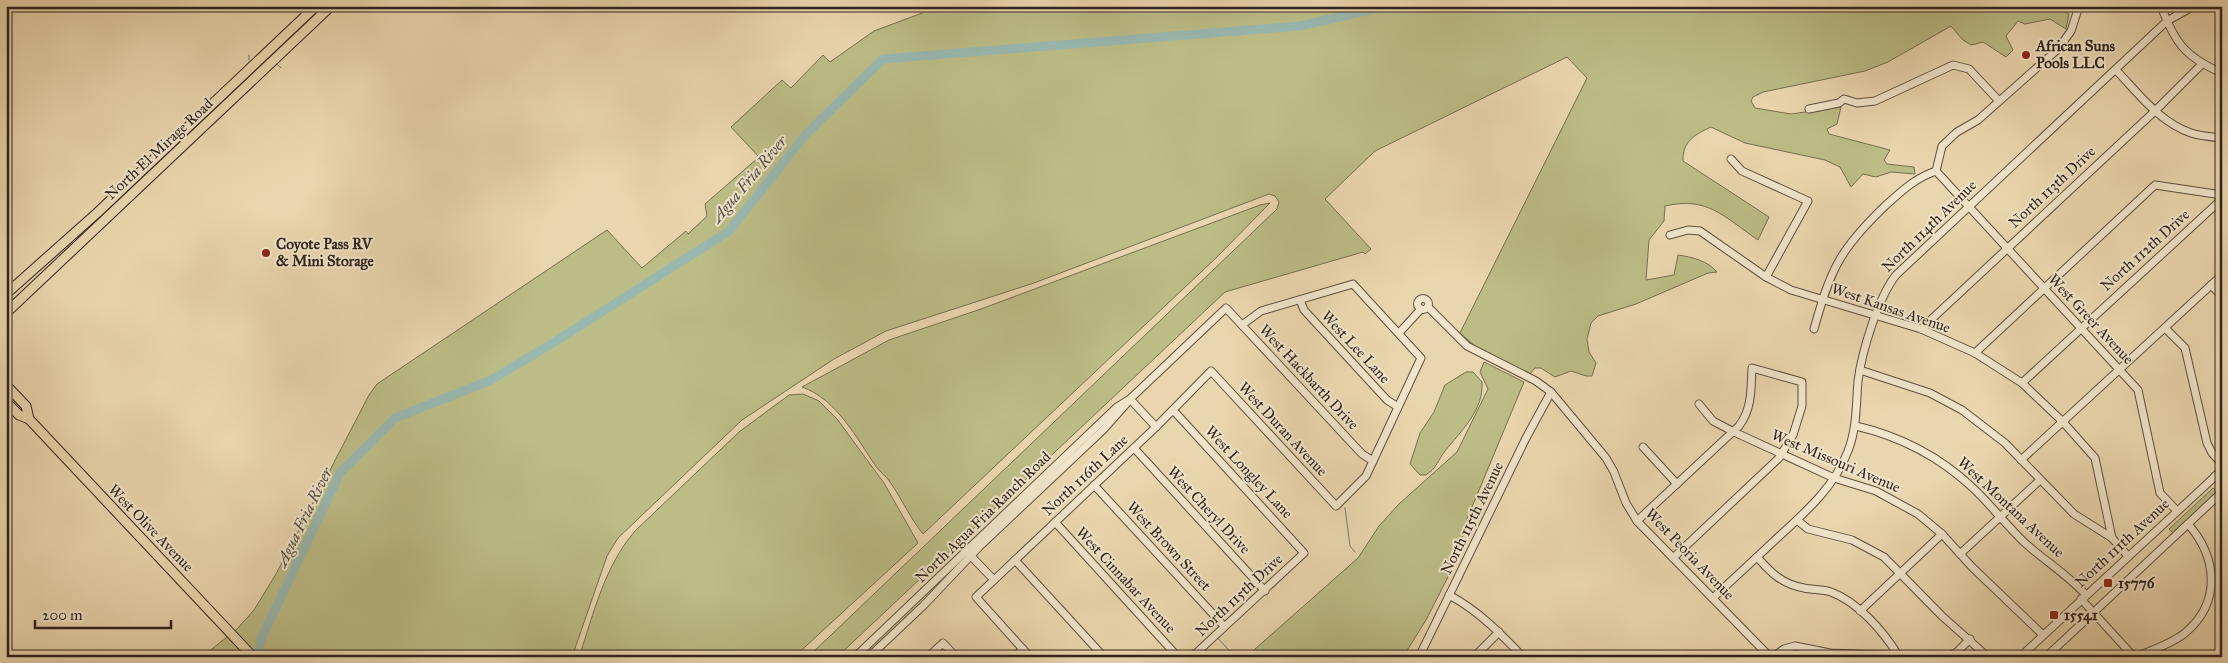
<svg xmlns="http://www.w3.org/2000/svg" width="2228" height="663" font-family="'IM FELL Great Primer',serif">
<rect width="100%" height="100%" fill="#ead6ae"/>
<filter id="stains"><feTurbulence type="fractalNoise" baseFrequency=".004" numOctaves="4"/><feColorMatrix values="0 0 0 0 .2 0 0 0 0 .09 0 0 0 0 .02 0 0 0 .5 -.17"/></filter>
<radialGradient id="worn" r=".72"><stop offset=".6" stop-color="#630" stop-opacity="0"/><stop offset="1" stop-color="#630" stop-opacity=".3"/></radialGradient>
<g fill="#bcbc86" stroke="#766f51">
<path d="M941 6H2051L2069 14 2066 29 2050 19 2025 24 2018 21 2006 36 2013 50 2006 57 1983 42 1971 45 1963 40 1951 26 1888 62 1865 71 1763 92 1753 97 1751 101 1755 108 1791 114 1841 107 1837 124 1827 129 1829 134 1890 150 1884 160 1887 164 1914 167 1915 174 1891 172 1876 177 1863 174 1851 187 1840 167 1825 160 1745 143 1711 127C1696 134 1682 141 1683 161L1769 217 1758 240C1724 217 1708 196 1665 206L1664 221 1649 240 1646 280 1674 275 1678 255C1692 257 1708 261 1717 272L1708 273 1636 304 1598 316 1591 323 1587 339 1589 352 1596 363 1592 376H1586L1571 371 1555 377 1541 368H1535L1529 375 1476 347 1460 333 1587 78 1567 57 1375 151 1325 199 1371 249 1365 254 1363 252 1225 292 837 657H808L1277 209 1279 202 1275 196 1269 194 1034 283 886 331 834 359 742 420 618 538 607 556 572 657H202L237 629 254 610 276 574 369 395 377 384 607 230 642 268 686 231 688 234 707 216 705 204 759 157 731 127 782 80 791 88 823 55 830 62 874 31Z"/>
<path d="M1270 203 1217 257 923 534C910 518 902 499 890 482 887 477 881 473 877 468 857 439 837 399 802 387L889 340 981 309 1260 205Z"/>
<path d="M1484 362 1524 382 1467 519C1467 538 1453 547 1447 564L1449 569 1448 577 1426 620 1403 657H1246L1358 558 1379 526 1399 504 1457 452 1488 389 1480 372Z"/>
<path d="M1466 372H1473L1482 382C1484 410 1461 431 1445 451 1438 460 1437 468 1426 475H1420L1410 464 1420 433 1434 412 1445 385Z"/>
<path d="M803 394 819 401 837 419 884 483 918 543 794 657H579C594 613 604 567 635 531L739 432 789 395Z"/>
<polygon points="2213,488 2217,492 2173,533 2169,529"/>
</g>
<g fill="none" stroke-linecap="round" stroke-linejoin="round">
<g stroke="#6f7c75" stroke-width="1">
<polyline points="249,60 249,55"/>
<polyline points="277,64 281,68"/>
<polyline points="1345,508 1350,546 1355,552"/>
<polyline points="1217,637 1235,657"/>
</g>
<polyline stroke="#99b8b0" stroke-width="9" points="257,657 261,639 340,473 395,418 491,380 553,343 729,231 806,134 883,59 1300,26 1387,6"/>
<defs>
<g id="minor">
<path d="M2161 6C2175 43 2185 57 2222 73"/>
<polyline points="2215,6 2222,8"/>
<path d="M2116 70C2138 93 2159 122 2191 133 2200 136 2212 137 2222 138"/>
<polyline points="1809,109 1839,103 1844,99 1857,103 1875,101 1953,65 1969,69 1999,101"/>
<polyline points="1731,159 1742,171 1808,201 1766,277"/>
<polyline points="1936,171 2138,390 2160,493 2177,511"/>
<polyline points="1936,171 1942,146 1957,132 1978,120 2058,49 2071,31 2079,6"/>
<polyline points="1670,235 1688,230 1700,231 1766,277 1791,290 1921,329 1975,353 2022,383 2063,422 2095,458 2112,538 2128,556"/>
<polyline points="2211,285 2222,296"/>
<circle cx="1423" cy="304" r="5.5"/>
<polyline points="1300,300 1304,310 1387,400 1398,407"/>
<polyline points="1428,307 1467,346 1536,381 1551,392 1606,458 1614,472 1626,503 1637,521 1770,657"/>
<polyline points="2165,328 2185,348 2207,443 2212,453 2222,464"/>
<path d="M1814 329C1831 268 1840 249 1886 205 1902 191 1915 178 1936 171"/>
<polyline points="1921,329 2155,111 2202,64"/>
<polyline points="1399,333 1421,309"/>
<polyline points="1975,353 2155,185 2222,195"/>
<polyline points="1860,370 1930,393 1962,410 2005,443 2074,514 2112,538"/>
<polyline points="2022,383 2222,199"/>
<polyline points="1130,399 1156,427"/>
<polyline points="1699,404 1713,421 1734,432 1834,478 1876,491 1918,514 1942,534 1972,567 2043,635"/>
<polyline points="1173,410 1304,553 1192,657"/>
<path d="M1856 426C1899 436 1940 457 1973 488 1991 505 2007 526 2025 543 2045 561 2068 575 2086 595"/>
<polyline points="1643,447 1677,484"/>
<polyline points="1134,448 1265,591"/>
<polyline points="2021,460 2222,275"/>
<polyline points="2215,476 2222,483"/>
<polyline points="1094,485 1224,626"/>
<polyline points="1797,520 1808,529 1852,540 1884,557 1942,616 1988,657"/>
<path d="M1637 521 1739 426C1752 409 1751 389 1752 368L1802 382V406L1793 435 1779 458 1673 558"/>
<polyline points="1055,522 1178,657"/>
<polyline points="968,553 994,580"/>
<polyline points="1960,554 2040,480"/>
<path d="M1757 557C1771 573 1782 584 1804 588 1813 590 1822 589 1831 592 1858 602 1883 631 1898 655"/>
<polyline points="1015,560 1104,657"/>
<path d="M1449 595C1479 611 1500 633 1523 657"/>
<path d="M1713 598C1733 579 1754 560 1774 541 1803 514 1833 490 1848 451 1857 428 1856 405 1858 381 1862 351 1878 298 1896 275L2167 21 2192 7 2204 6"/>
<polyline points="2081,599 2134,657"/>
<polyline points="1860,611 1942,534"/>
<polyline points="855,657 1117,407 1130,399 1226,308 1362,454 1373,461"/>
<polyline points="869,657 924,605 980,546 1103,430 1127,403"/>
<polyline points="928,657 943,643 956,657"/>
<polyline points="1015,657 1023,649"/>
<polyline points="1030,657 976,597 1156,427 1211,371 1336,506 1366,476 1421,358 1353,284 1261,311 1242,325"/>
<polyline points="1419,657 1526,438 1551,392"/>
<polyline points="1474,657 1499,632"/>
<polyline points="1773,657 1784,649 1795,646 1830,653 1933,657"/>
<polyline points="1947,657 1957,652 1970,639"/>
<polyline points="2020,657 2222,470"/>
<polyline points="2046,657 2222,492"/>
<path d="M2136 657C2151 650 2172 644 2185 633 2222 602 2217 557 2188 524"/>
</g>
<g id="major">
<polyline points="6,294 97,213 316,6"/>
<polyline points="6,313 331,6"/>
<polyline points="6,385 26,406 29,419 253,657"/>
<polyline points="6,402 19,415 29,419"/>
</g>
</defs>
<use href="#minor" stroke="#5e4f40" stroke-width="9"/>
<use href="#major" stroke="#2f221c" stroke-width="11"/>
<use href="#minor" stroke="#f1e4ca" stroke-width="7"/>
<use href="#major" stroke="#ead6ae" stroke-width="9"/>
</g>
<g fill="#8f2418" stroke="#f1e4ca" stroke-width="2">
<circle cx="2026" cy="55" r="5"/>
<circle cx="266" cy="253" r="5"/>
<rect x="2103" y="578" width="10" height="10" rx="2.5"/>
<rect x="2049" y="610" width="10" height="10" rx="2.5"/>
</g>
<g text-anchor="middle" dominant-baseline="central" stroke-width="4" stroke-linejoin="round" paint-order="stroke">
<g font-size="15" font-weight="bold" fill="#2f221c" stroke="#f1e4ca" text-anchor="start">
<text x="2036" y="46">African Suns<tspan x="2036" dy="17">Pools LLC</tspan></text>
<text x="276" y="244">Coyote Pass RV<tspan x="276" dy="17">&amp; Mini Storage</tspan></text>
<text x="2118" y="583">15776</text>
<text x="2064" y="615">15541</text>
</g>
<g font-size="15" fill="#2f221c" stroke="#f1e4ca">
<text transform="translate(159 149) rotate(-43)">North El Mirage Road</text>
<text transform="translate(2052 187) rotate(-43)">North 113th Drive</text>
<text transform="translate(1929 226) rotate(-44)">North 114th Avenue</text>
<text transform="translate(2145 250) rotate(-42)">North 112th Drive</text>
<text transform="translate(1891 308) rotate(19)">West Kansas Avenue</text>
<text transform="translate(2091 319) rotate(47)">West Greer Avenue</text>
<text transform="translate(1356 347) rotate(47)">West Lee Lane</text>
<text transform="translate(1309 377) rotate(47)">West Hackbarth Drive</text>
<text transform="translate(1283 429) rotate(47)">West Duran Avenue</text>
<text transform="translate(1836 461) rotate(23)">West Missouri Avenue</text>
<text transform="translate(1249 472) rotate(47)">West Longley Lane</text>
<text transform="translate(1085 475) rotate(-43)">North 116th Lane</text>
<text transform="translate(2011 507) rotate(43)">West Montana Avenue</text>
<text transform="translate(1209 510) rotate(47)">West Cheryl Drive</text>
<text transform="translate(983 517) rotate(-44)">North Agua Fria Ranch Road</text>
<text transform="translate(1472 518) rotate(-64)">North 115th Avenue</text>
<text transform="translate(151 528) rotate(46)">West Olive Avenue</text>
<text transform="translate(2122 543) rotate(-43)">North 111th Avenue</text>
<text transform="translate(1169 546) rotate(47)">West Brown Street</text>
<text transform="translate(1690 554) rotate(46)">West Peoria Avenue</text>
<text transform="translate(1126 580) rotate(47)">West Cinnabar Avenue</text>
<text transform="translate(1239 595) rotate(-43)">North 115th Drive</text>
</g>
<g font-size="16" font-style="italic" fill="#4f4f48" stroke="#f1e4ca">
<text transform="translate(749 179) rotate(-50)">Agua Fria River</text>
<text transform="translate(304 517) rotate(-64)">Agua Fria River</text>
</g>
</g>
<rect width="2228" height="663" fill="none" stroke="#ead6ae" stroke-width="25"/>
<rect x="8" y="8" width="2213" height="648" fill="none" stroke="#2f221c" stroke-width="2.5"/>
<rect x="12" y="12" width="2203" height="638" fill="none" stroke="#2f221c"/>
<path d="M35 620v8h136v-8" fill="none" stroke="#2f221c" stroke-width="2.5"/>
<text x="42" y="620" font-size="15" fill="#2f221c" stroke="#f1e4ca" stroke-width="4" paint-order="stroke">200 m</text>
<rect width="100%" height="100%" filter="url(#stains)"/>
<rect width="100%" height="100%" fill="url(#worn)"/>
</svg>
